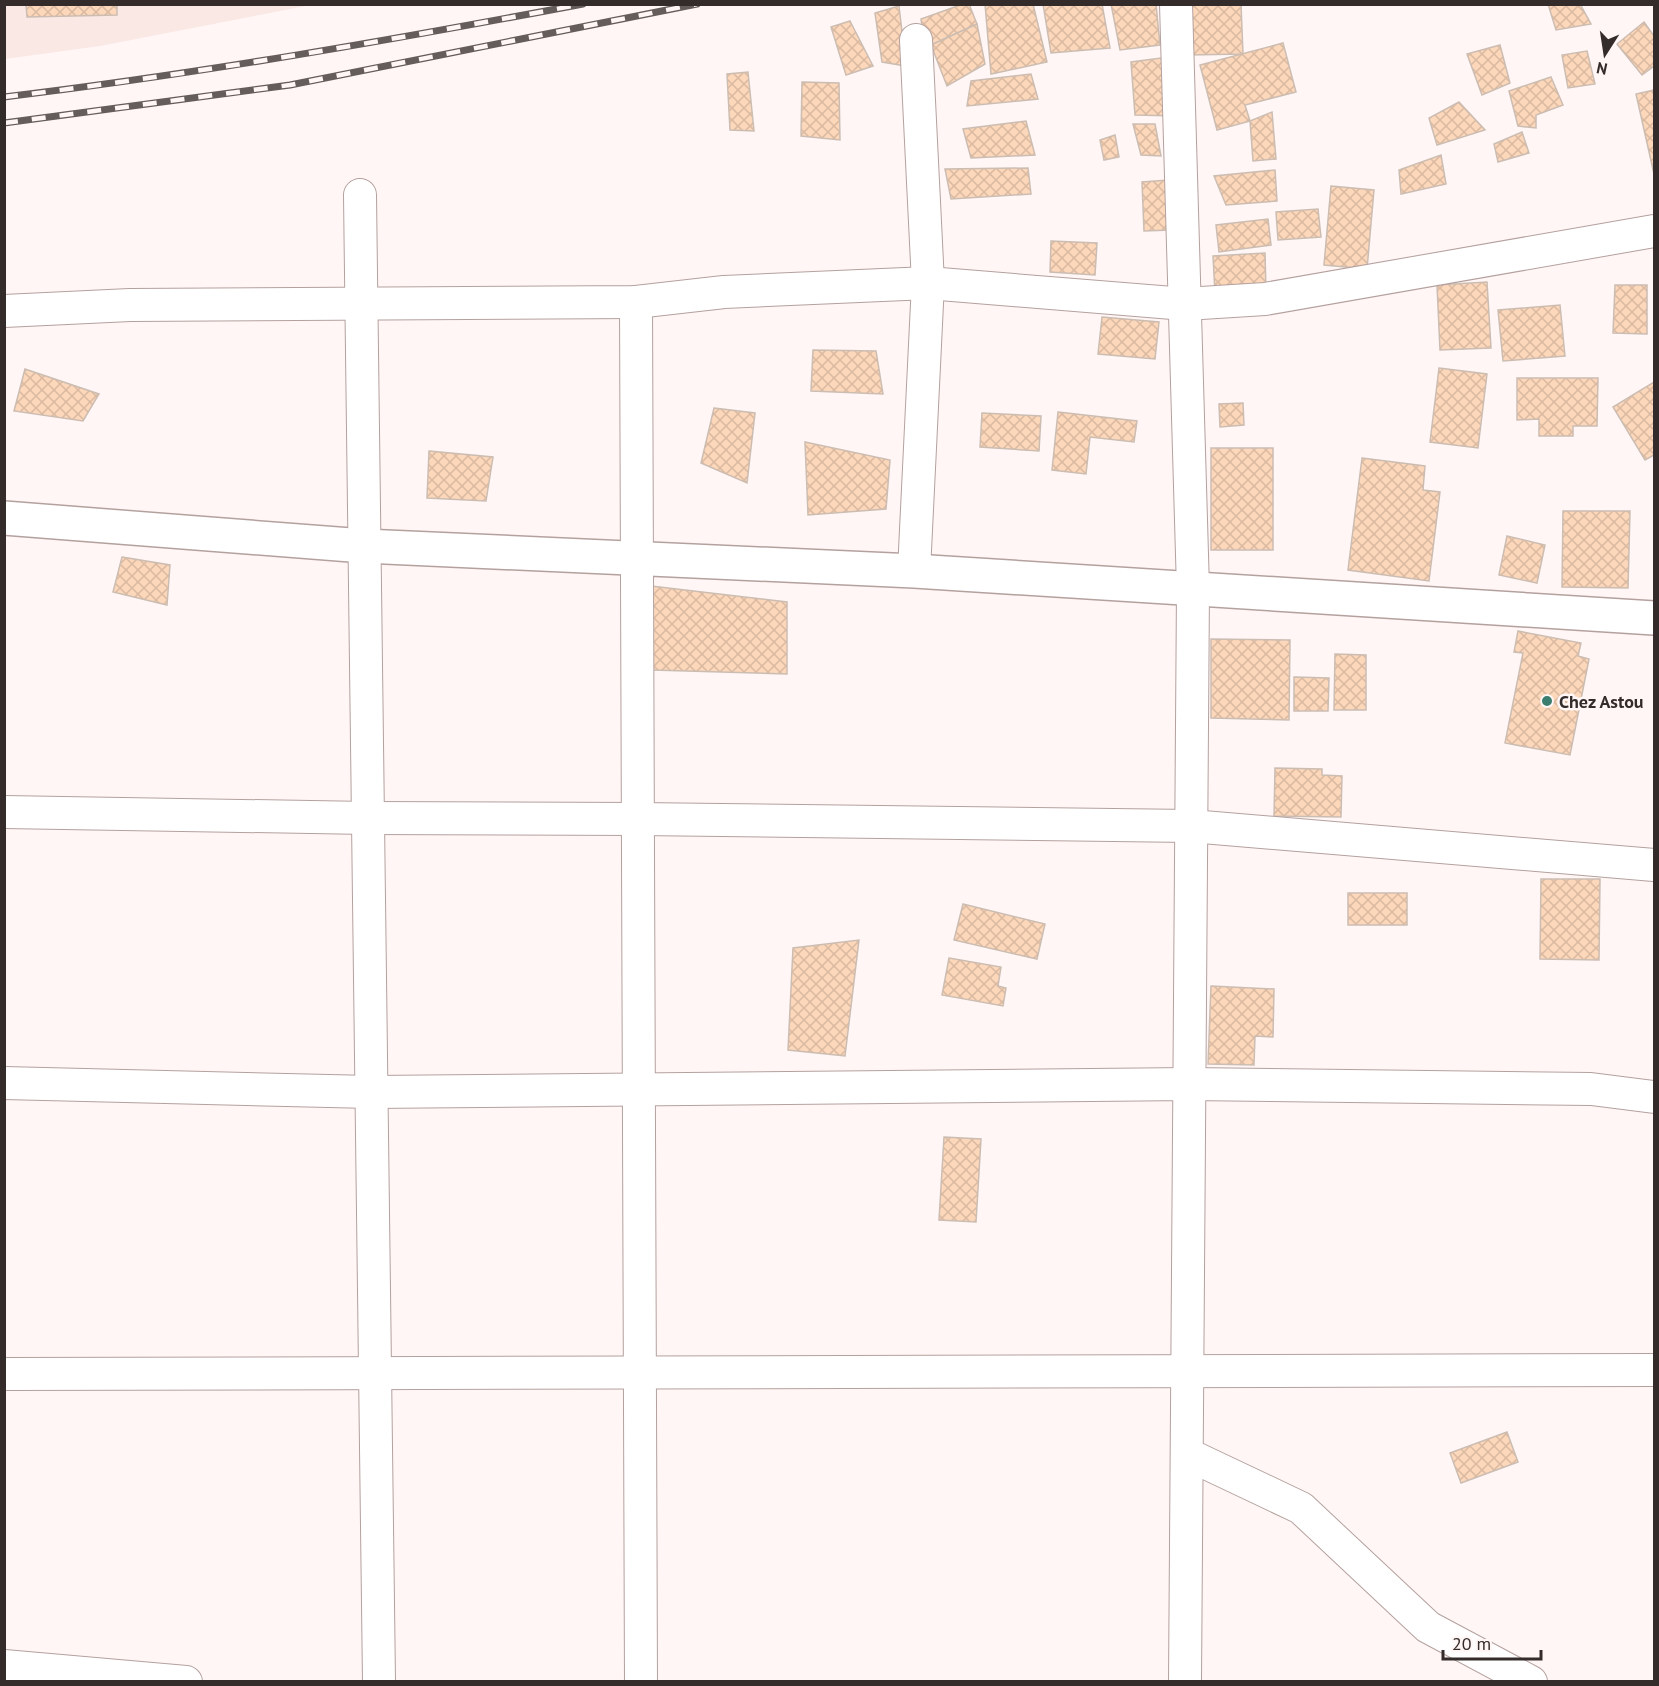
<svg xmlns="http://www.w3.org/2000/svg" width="1659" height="1686" font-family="'PT Sans',sans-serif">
<defs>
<pattern id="building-cross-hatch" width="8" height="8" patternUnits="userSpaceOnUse" patternTransform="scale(1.5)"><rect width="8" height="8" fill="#fdd7ba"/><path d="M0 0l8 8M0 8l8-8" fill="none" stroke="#d9b9a0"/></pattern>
</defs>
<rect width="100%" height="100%" fill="#fff6f5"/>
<polygon fill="#fae8e5" points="4,5 311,5 100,46 5,59"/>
<g fill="url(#building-cross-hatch)" stroke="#ccbdb2" stroke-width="1.5">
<polygon points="26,4 117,4 117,15 27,17"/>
<polygon points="963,4 969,4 977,24 925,48 921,19"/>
<polygon points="985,4 1033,4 1047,62 991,74"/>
<polygon points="1043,4 1102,4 1110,48 1051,53"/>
<polygon points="1111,4 1156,4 1160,45 1120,50"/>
<polygon points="1187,4 1241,4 1243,54 1188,55"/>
<polygon points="1548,4 1580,4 1591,24 1556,30"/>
<polygon points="899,6 906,66 882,62 875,13"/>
<polygon points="850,21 873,66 846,75 831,27"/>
<polygon points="1644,22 1654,36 1654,66 1642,75 1617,44"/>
<polygon points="977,24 985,64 947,86 931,45"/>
<polygon points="1283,43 1296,92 1245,105 1250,121 1217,130 1200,65"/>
<polygon points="1500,45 1510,83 1482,95 1467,54"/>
<polygon points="1587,51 1595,84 1568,88 1562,55"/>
<polygon points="1161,58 1175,116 1135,115 1131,62"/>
<polygon points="748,72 754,131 730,130 727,74"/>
<polygon points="1031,74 1038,99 967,106 971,81"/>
<polygon points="1551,77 1563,105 1536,115 1536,128 1518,126 1509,91"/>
<polygon points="802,82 839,83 840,140 801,136"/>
<polygon points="1654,90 1654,174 1636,94"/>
<polygon points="1459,102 1485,130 1437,145 1429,118"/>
<polygon points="1272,112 1276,159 1253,161 1250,121"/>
<polygon points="1026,121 1035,155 971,158 963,129"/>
<polygon points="1133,124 1155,124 1161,156 1141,155"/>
<polygon points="1522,132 1529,153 1498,162 1494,144"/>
<polygon points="1115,135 1119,157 1104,160 1100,140"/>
<polygon points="1441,155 1446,184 1401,194 1399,170"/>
<polygon points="1028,168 1031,194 951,199 945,169"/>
<polygon points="1275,170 1277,201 1226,205 1214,176"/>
<polygon points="1168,180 1171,230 1144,231 1142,182"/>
<polygon points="1331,186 1374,190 1367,269 1324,265"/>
<polygon points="1318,209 1321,237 1278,240 1276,212"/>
<polygon points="1268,219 1271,245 1219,252 1216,225"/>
<polygon points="1051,241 1097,243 1095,275 1050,272"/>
<polygon points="1265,253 1266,291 1215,293 1213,256"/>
<polygon points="1487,282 1491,348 1440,350 1437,285"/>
<polygon points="1615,285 1647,285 1647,334 1613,333"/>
<polygon points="1560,305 1565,356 1503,361 1498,310"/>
<polygon points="1102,317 1159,322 1155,359 1098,354"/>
<polygon points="813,350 876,351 883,394 811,391"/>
<polygon points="1439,368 1487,374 1478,448 1430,442"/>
<polygon points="25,369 99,394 83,421 14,411"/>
<polygon points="1517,378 1598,378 1597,426 1573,426 1573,436 1539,436 1539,419 1517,420"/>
<polygon points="1654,382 1654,455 1645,460 1613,407"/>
<polygon points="1243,403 1244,425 1220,427 1219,404"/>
<polygon points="714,408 755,413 747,483 701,463"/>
<polygon points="1058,412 1137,421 1134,442 1090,437 1086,474 1052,470"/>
<polygon points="982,413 1041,416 1039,451 980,447"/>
<polygon points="805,442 890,460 886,509 808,515"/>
<rect x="1211" y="448" width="62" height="102"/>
<polygon points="429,451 493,457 486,501 427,498"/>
<polygon points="1362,458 1425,466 1423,490 1440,492 1429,581 1348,570"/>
<polygon points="1563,511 1630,511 1628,588 1562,587"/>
<polygon points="1507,536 1545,545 1537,583 1499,575"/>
<polygon points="122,557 170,565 167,605 113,592"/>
<polygon points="651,586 787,602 787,674 652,670"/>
<polygon points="1518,631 1581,643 1578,656 1589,659 1570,755 1505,743 1523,653 1514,652"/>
<polygon points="1211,639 1290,640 1289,720 1211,718"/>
<polygon points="1335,654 1366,655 1366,710 1334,710"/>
<polygon points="1294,677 1329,678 1328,711 1294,711"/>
<polygon points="1275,768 1322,769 1322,775 1342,776 1341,817 1274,816"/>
<polygon points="1541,879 1600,879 1599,960 1540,959"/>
<rect x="1348" y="893" width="59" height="32"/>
<polygon points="963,904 1045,924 1037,959 954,940"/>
<polygon points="859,940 845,1056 788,1050 793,948"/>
<polygon points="949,958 1001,967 998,986 1006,988 1003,1006 942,995"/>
<polygon points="1211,986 1274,989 1273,1037 1255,1036 1254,1065 1208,1064"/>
<polygon points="944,1137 981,1139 976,1222 939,1220"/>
<polygon points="1507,1432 1518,1462 1461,1483 1450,1453"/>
</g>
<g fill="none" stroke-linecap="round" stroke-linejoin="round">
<defs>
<g id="minor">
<polyline points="1176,4 1193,589 1185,1682"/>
<polyline points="360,195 379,1682"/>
<polyline points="636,302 641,1682"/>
<polyline points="4,311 130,305 636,302 724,292 928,283 1185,304 1265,299 1654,231"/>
<polyline points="914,571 928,283 916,40"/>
<polyline points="4,812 368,818 638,819 1191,826 1654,865"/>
<polyline points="4,1083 371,1092 1189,1084 1591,1089 1654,1097"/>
<polyline points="4,1374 1654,1370"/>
<polyline points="1187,1454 1301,1508 1428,1627 1531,1682"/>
<polyline points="4,1666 186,1682"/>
</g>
<polyline id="tertiary" points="4,518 364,546 914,571 1654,618"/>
</defs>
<use href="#minor" stroke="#b4a19e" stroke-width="34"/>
<use href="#tertiary" stroke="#b4a19e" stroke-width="36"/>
<use href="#minor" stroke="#fff" stroke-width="32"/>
<use href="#tertiary" stroke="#fff" stroke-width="33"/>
<defs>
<g id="rail">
<path d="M4 97C198 74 391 40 583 4"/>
<polyline points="4,123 290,85 697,4"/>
</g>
</defs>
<use href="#rail" stroke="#645d5b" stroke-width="7"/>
<use href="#rail" stroke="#fff6f5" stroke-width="4.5" stroke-dasharray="14" stroke-linecap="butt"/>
</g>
<circle fill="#3b7d6f" stroke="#fff6f5" stroke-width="2" cx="1547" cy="701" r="6"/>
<g text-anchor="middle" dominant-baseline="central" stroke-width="5" stroke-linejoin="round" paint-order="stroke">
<g font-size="18" font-weight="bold" fill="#332c2a" stroke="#fff6f5" text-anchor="start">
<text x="1559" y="701">Chez Astou</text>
</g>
</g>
<rect width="1659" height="1686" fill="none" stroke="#332c2a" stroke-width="12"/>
<g transform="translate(1605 54) rotate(192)" stroke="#fff6f5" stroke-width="4.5" paint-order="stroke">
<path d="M0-4.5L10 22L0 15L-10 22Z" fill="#332c2a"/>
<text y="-9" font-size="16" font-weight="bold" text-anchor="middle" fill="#332c2a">N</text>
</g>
<path d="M1443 1650v9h98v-9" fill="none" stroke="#332c2a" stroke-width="3"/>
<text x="1452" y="1650" font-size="18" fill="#332c2a" stroke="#fff6f5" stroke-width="4.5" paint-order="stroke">20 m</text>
</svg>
